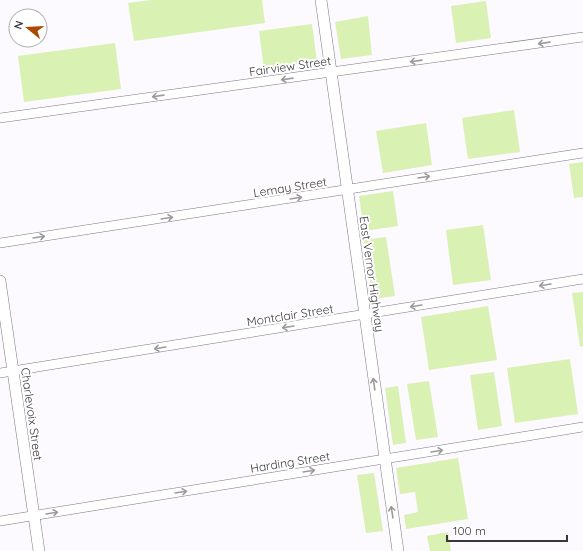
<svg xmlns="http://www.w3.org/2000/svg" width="583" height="551" font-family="Quicksand,sans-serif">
<rect width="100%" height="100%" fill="#fcf9ff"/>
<g fill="#d9f1b3">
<polygon points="151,0 262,0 265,23 134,41 128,3"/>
<polygon points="486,1 491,38 456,43 451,6"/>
<polygon points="368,16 372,55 341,59 335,22"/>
<polygon points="312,24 317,62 264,69 259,31"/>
<polygon points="115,43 121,89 24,102 18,56"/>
<polygon points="514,110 520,152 468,159 462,118"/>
<polygon points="426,123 432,165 383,173 376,131"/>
<polygon points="583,162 583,197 574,198 569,164"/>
<polygon points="393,191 398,226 364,231 359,196"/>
<polygon points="483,225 491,280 453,285 446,230"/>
<polygon points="386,237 395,296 373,299 364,240"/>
<polygon points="583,292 583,346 580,347 572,293"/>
<polygon points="488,306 497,360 429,370 421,317"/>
<polygon points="570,359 578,414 515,423 507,368"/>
<polygon points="494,372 502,426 478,430 470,375"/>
<polygon points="429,381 438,437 416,440 407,384"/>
<polygon points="398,386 406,443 393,445 385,388"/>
<polygon points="458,458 468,519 406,529 404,515 418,512 415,492 400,494 396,468"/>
<polygon points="374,473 383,531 366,533 357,475"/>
<polygon points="448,532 451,551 430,551 427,536"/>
</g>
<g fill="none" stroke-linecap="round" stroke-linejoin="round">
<defs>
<g id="minor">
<polyline points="0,118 583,37"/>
<polyline points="0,243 583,153"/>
<polyline points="0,373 583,279"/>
<polyline points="0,521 583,427"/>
</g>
<g id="tertiary">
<polyline points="321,0 398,551"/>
<polyline points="0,281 39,551"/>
</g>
</defs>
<use href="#minor" stroke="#7c7683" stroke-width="10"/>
<use href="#tertiary" stroke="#7c7683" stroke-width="12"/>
<use href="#minor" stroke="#fff" stroke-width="9"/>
<use href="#tertiary" stroke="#fff" stroke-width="11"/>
</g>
<defs><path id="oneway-shaft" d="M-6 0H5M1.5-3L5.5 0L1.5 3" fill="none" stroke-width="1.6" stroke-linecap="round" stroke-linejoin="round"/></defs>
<g stroke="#9c9a9e">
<use href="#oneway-shaft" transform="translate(544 43) rotate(172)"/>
<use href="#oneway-shaft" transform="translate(416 61) rotate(172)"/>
<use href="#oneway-shaft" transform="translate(287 79) rotate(172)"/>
<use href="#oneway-shaft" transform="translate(158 96) rotate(172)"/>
<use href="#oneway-shaft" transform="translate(424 177) rotate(-9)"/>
<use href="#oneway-shaft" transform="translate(296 198) rotate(-9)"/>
<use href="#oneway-shaft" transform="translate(167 218) rotate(-9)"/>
<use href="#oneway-shaft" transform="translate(39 237) rotate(-9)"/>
<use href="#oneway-shaft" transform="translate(545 285) rotate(171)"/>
<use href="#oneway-shaft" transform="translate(416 306) rotate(171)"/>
<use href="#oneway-shaft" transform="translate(288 327) rotate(171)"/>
<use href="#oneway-shaft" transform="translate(160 348) rotate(171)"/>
<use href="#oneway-shaft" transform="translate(374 384) rotate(-98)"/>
<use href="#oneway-shaft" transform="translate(437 451) rotate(-9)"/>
<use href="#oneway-shaft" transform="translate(309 471) rotate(-9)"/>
<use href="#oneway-shaft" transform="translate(181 492) rotate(-9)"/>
<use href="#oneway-shaft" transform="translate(392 512) rotate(-99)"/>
<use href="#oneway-shaft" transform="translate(52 513) rotate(-9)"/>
</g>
<g text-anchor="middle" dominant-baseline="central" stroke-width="4" stroke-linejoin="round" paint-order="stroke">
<g font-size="12" fill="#39363c" stroke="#fff">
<text transform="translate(290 66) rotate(-8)">Fairview Street</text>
<text transform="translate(290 187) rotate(-9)">Lemay Street</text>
<text transform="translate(372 274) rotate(82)">East Vernor Highway</text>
<text transform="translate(290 315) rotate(-9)">Montclair Street</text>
<text transform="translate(32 414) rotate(82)">Charlevoix Street</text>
<text transform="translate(290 462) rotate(-9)">Harding Street</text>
</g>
</g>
<g transform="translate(28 28) rotate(288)"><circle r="19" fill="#ffffff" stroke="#b0afb1"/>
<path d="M0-3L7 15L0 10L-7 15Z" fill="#aa4901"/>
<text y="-6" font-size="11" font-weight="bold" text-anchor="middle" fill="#39363c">N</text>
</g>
<path d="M447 535v6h120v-6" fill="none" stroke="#39363c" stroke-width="2"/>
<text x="453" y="535" font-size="12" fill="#39363c" stroke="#ffffff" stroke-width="3" paint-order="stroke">100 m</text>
</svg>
